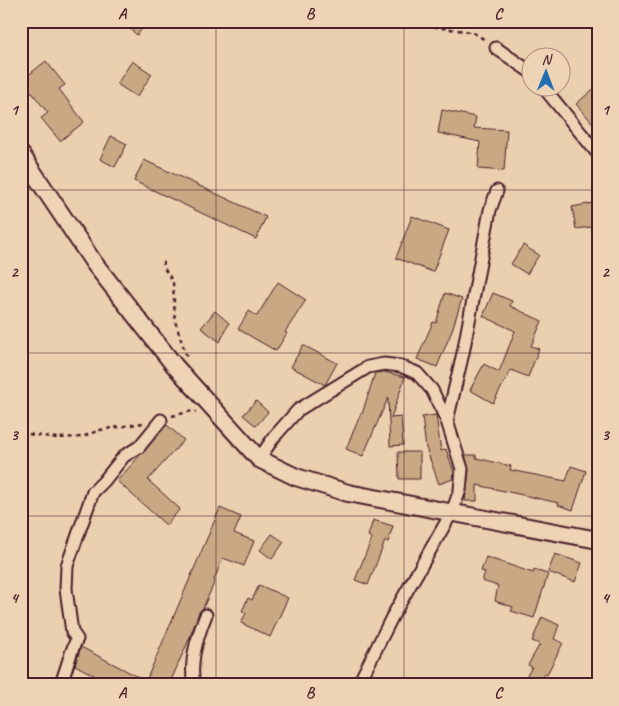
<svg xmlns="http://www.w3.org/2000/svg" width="619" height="706" font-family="Caveat,sans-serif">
<rect width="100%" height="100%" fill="#ebd0af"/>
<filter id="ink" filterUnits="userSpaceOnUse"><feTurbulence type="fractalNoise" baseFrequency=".02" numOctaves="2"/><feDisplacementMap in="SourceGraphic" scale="10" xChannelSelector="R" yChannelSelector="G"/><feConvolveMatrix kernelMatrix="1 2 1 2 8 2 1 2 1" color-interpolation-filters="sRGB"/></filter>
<g filter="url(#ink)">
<g fill="#c9a984" stroke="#4a1f2b">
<polygon points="121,21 148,21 137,35"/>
<polygon points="46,61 65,85 59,89 84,122 60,141 41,118 48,113 22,80"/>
<polygon points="132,61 152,74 137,97 117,84"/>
<polygon points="598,85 598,129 576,104"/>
<polygon points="442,110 476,117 474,128 507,130 504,171 478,169 480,142 438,133"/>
<polygon points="111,136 127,144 115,167 100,159"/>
<polygon points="144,160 266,217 256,239 134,181"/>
<polygon points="598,202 598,226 576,229 572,207"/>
<polygon points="412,216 449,230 433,272 396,258"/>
<polygon points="523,245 539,255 527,274 511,264"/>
<polygon points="278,282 306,300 285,332 287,333 276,351 238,329 249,311 257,316"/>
<polygon points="445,293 462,299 451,333 437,367 417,359 433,322 436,323"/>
<polygon points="493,293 512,301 510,306 542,321 531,346 539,349 528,377 511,370 493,403 470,390 484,364 499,372 515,331 483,316"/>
<polygon points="215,311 229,323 220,342 201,328"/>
<polygon points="303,345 337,363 325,385 291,367"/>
<polygon points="384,372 405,377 391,418 401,417 403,445 390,446 388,398 363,456 346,449 361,413 362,414 375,373"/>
<polygon points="256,401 268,412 256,426 243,415"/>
<polygon points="436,415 441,451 446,449 454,472 453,479 439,484 426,448 422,417"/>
<polygon points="167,425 184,440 148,480 180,509 166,525 117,481"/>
<polygon points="398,452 420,452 420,479 399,479"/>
<polygon points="465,455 476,455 476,458 511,466 510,470 566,481 571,466 586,471 573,510 558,505 559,503 477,485 477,501 465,501 469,470"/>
<polygon points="220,508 241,517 234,533 254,541 244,566 223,558 214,580 215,581 203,608 199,612 190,637 169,685 112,685 75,665 81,647 146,681"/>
<polygon points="373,520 393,526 388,542 385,541 368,585 355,580 372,538 368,536"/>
<polygon points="272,534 284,542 272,559 260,550"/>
<polygon points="555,554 582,563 575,582 548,572"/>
<polygon points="486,557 533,573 534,570 548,574 534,618 511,611 513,607 495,601 498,586 482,581 485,572 481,571"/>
<polygon points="259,585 288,598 270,637 241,623 246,613 242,611 248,598 252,600"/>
<polygon points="542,617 559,625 554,639 563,643 547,674 545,673 538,685 521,685 532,667 528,665 540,644 532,641"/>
</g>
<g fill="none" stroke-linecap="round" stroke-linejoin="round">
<defs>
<g id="street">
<polyline points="496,48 532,73"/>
<polyline points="544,88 598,154"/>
<polyline points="447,421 463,353 490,210 497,191"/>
<polyline points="259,459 274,437 298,410 368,367 384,364 400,366 417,373 432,390 447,421 462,469 460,490 452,512 392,617 358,685"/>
<path d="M60 685C67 670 69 654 77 639L72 632 66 589 67 566 93 492 104 481 124 456 139 447 161 420"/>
<path d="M194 685C189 662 197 637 206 615"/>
</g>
<polyline id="secondary" points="21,154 94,263 174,365 259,459 296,477 348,493 598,540"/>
</defs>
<use href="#street" stroke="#4a1f2b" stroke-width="15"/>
<use href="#secondary" stroke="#4a1f2b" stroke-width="20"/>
<g stroke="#4a1f2b" stroke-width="2.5" stroke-dasharray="4 4" stroke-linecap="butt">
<polyline points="428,21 435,27 472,32 487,41"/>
<polyline points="163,261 164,268 173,282 175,321 187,358"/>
<polyline points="172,416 192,411 196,412"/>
<polyline points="21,433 57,438 82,437 100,430 143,423"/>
</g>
<use href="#street" stroke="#eed3b5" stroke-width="11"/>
<use href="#secondary" stroke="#eed3b5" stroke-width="16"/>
</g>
</g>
<path fill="none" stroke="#4a1f2b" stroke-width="1" stroke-opacity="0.55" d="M216 21V685M404 21V685M21 190H598M21 353H598M21 516H598"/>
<rect width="619" height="706" fill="none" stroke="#eed3b5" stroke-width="55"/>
<g transform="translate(546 72) rotate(1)"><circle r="24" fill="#eed3b5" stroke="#ac8b7e"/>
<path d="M0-4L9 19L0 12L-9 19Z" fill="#1f6fb2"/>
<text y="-8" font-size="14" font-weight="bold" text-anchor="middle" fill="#4a1f2b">N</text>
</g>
<rect x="28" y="28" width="564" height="650" fill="none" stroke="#4a1f2b" stroke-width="2"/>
<g font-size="16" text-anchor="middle" font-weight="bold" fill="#4a1f2b">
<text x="122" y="19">A</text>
<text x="310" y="19">B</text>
<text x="498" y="19">C</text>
<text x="14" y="115">1</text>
<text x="605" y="115">1</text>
<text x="14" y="277">2</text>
<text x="605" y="277">2</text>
<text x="14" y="440">3</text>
<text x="605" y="440">3</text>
<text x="14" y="603">4</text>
<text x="605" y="603">4</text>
<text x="122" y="698">A</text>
<text x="310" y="698">B</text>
<text x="498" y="698">C</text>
</g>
</svg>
